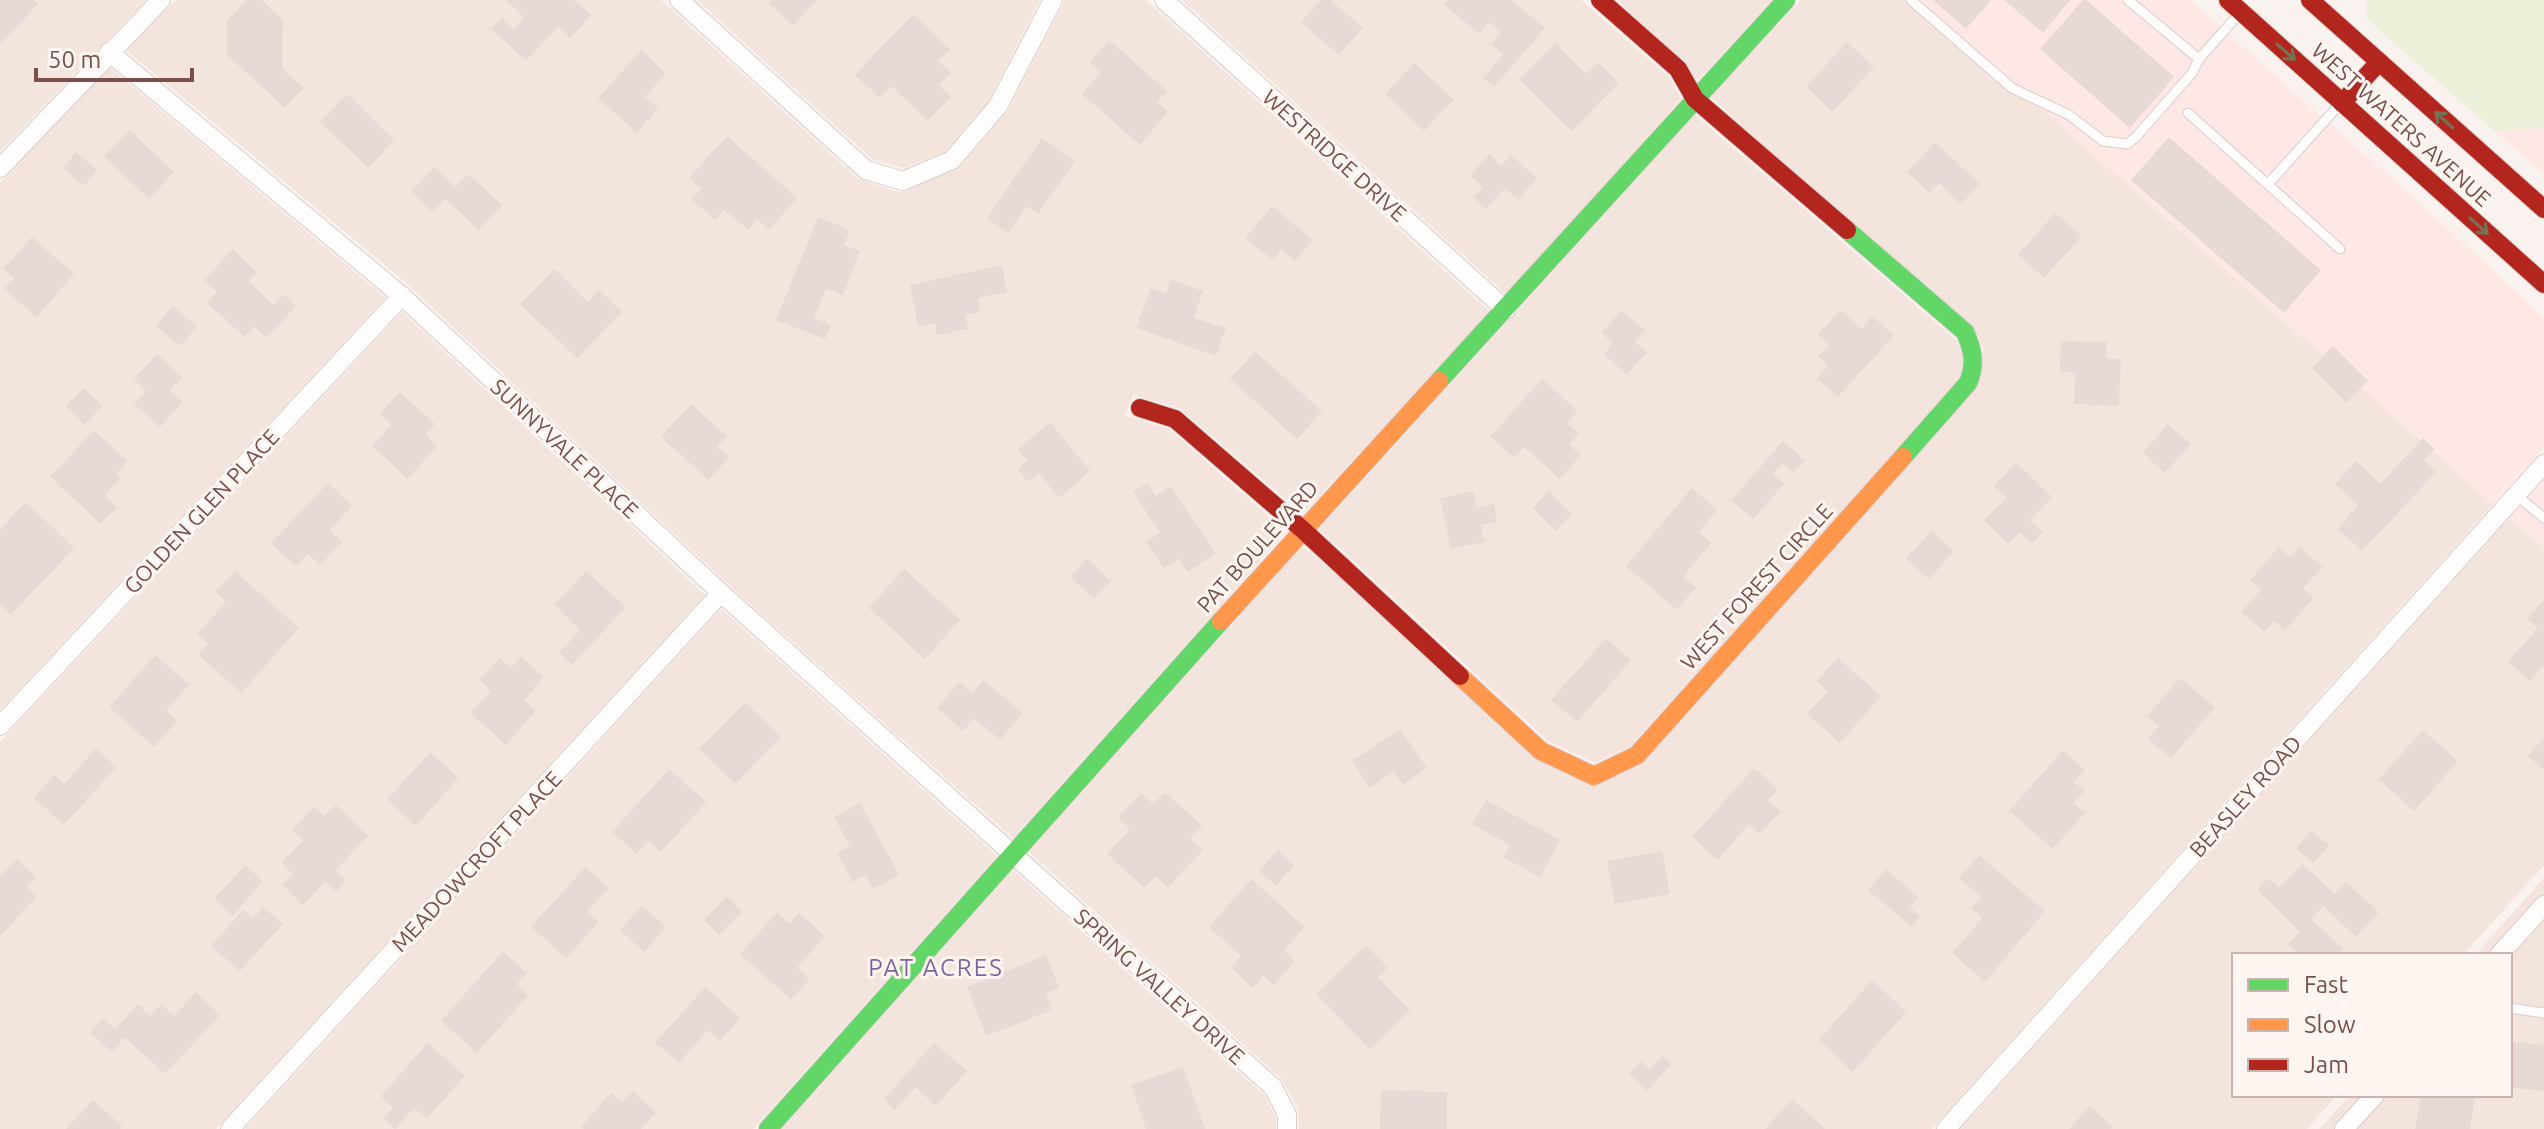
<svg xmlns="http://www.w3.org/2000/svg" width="2544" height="1129" font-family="Ubuntu,sans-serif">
<rect width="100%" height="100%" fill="#faf2ee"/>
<g fill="#f4e4de">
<polygon points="0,0 146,0 0,151"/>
<polygon points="176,0 661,0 858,179 899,192 906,191 960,167 1008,110 1065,0 1146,0 1490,312 1303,514 1179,408 1133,395 1125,416 1169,429 1286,532 1013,838 729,585 403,280 126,50"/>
<polygon points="697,0 1040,0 989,101 946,151 904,168 872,159"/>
<polygon points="1182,0 1581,0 1669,77 1681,99 1506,294"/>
<polygon points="1618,0 1772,0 1698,80"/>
<polygon points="1801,0 1916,0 2493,504 1932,1129 1299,1129 1298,1108 1281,1078 1029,852 1302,546 1597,786 1985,349 1711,97"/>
<polygon points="109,67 386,298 0,710 0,183"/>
<polygon points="1695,115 1956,340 1962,354 1962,371 1955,384 1631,746 1595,763 1548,741 1319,529"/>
<polygon points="402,312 705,595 216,1129 0,1129 0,742"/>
<polygon points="2509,518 2544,548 2544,865 2463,955 2234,955 2234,1095 2337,1095 2307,1129 1960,1129"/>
<polygon points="721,609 997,856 753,1129 245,1129"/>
<polygon points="1013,870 1264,1095 1276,1118 1276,1129 782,1129"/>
<polygon points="2544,878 2544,1129 2319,1129 2350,1095 2510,1095 2510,955 2475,955"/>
</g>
<g fill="#fde8e5">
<polygon points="1916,0 2190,0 2421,204 2544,318 2544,448 2493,504"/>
<polygon points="2544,128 2544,174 2494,131"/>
<polygon points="2544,480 2544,548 2509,518"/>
</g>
<polygon fill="#ecf0d8" points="2367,0 2544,0 2544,128 2494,131 2367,19"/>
<g fill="#e7d9d6">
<polygon points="0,0 34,0 38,4 0,45"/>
<polygon points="246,0 262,0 283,20 282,68 303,88 285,108 227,55 227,21"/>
<polygon points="506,0 574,0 591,15 570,38 558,27 526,61 491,29 502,18 514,29 524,17"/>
<polygon points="771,0 817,0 793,26 768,3"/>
<polygon points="1321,0 1330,0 1363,28 1339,55 1301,22"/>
<polygon points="1447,0 1511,0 1545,28 1494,87 1483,78 1503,54 1491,44 1501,32 1489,22 1479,34 1444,4"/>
<polygon points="1933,0 1991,0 1966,29"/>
<polygon points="2004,0 2070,0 2043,33"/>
<polygon points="2083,0 2086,0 2174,77 2130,128 2040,49"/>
<polygon points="913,14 950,49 938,61 951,73 939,85 951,97 928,121 891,86 880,98 855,75"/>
<polygon points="1109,40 1167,91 1157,102 1168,112 1140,145 1082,94 1101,72 1090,62"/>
<polygon points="1847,42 1874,67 1832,112 1806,87"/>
<polygon points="1555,43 1586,74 1598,62 1619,83 1572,131 1519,79"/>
<polygon points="641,50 666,73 645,97 658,108 637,133 598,98"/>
<polygon points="1414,63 1454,99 1424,131 1385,94"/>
<polygon points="347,94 394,140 368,168 320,122"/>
<polygon points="130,130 174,172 149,199 104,157"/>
<polygon points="727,136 797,198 769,230 757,219 748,230 724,209 715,220 691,199 701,189 689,178"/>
<polygon points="2169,137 2321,270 2284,313 2131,180"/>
<polygon points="1042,138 1075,161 1038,214 1027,206 1008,233 987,218"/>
<polygon points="1935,142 1980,184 1961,204 1939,183 1929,193 1907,172"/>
<polygon points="76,152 97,170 84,186 63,168"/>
<polygon points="1489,154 1501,166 1511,155 1537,178 1518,200 1505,188 1486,209 1473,197 1483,187 1470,176"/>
<polygon points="434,167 455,187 468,174 502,205 479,230 445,199 433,212 411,192"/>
<polygon points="1272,206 1313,240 1295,261 1281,250 1273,260 1245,238"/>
<polygon points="2055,213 2082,236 2044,278 2018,255"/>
<polygon points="818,217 850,230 844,245 860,251 843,295 826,289 814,318 831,325 825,339 776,320"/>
<polygon points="32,237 74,274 37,317 4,289 14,278 3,269"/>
<polygon points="232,249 257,272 248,282 274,305 283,294 296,306 267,338 255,326 245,337 207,303 217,292 204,281"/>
<polygon points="1002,265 1007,292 978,298 980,312 965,315 968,329 937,335 935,323 918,326 910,285"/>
<polygon points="554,269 588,302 599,290 622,312 577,358 520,304"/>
<polygon points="1171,280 1203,291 1194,318 1226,328 1216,356 1136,328 1151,288 1166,293"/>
<polygon points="173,306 197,327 180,346 156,326"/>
<polygon points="1840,310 1862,329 1872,316 1894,335 1838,397 1817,379 1828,366 1818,357 1829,345 1818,335"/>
<polygon points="1621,311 1645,330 1635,342 1647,352 1627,375 1604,354 1613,343 1601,333"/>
<polygon points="2061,341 2107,342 2106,358 2121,359 2119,406 2074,404 2075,373 2060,372"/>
<polygon points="2333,346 2368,381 2346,403 2312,368"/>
<polygon points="1255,351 1322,411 1297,439 1230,379"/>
<polygon points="157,354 182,378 170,390 183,402 160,427 134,404 146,391 134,379"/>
<polygon points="1542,379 1578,411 1567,423 1579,433 1569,445 1581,455 1560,479 1524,447 1514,458 1490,437"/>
<polygon points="83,388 102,406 85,425 66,407"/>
<polygon points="400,392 435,424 425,434 437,446 408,479 372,446 392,425 380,414"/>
<polygon points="691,404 727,436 717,447 729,457 709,480 661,437"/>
<polygon points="1050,422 1090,471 1059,498 1039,473 1028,482 1018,470 1028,461 1018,449"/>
<polygon points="2168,424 2191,444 2165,473 2143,453"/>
<polygon points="94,430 128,461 116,474 120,478 105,495 117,507 101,524 50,477"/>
<polygon points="2423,438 2435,449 2424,461 2436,472 2362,551 2338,529 2358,505 2335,484 2356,461 2380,484"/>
<polygon points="1783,441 1805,461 1794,472 1783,463 1773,474 1784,484 1753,519 1731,500"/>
<polygon points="2016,462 2052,497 2030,520 2043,532 2032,543 2019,532 2008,544 1984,521 2006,498 1994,486"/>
<polygon points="328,483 352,506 330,530 342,542 320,565 308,554 296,566 271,543"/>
<polygon points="1147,483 1156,496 1170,486 1216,553 1188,572 1179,559 1164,568 1146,542 1160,532 1133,492"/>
<polygon points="1692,488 1717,510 1699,532 1711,543 1683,577 1696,587 1677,610 1626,566"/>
<polygon points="1473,491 1477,508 1494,504 1497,522 1481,525 1484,542 1451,549 1440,498"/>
<polygon points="1549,491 1572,514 1556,531 1533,508"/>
<polygon points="26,502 74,548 11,615 0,604 0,530"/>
<polygon points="1931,531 1954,551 1929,579 1906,559"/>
<polygon points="2279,547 2290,557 2300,547 2323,567 2303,588 2314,598 2285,631 2274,621 2264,632 2241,612 2261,590 2250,580"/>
<polygon points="1087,558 1111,581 1094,599 1070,577"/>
<polygon points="904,569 960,619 925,659 869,608"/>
<polygon points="235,571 299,628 241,693 198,654 208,644 197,634 226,602 215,592"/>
<polygon points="586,571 626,607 572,665 559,653 580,630 554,605"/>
<polygon points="2544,600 2544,665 2530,681 2508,662 2538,628 2527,619"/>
<polygon points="1606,638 1631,660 1577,722 1551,700"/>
<polygon points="155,655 189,685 166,711 177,721 154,747 109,707"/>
<polygon points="521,656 544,677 524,700 536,710 506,745 470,713 491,691 479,680 499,658 511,668"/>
<polygon points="1838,658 1881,696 1840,743 1807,714 1828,691 1817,681"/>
<polygon points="2180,678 2215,707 2171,758 2148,739 2159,726 2147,716"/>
<polygon points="983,680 1023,713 1000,740 974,718 963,731 937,708 959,682 972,693"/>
<polygon points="745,702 781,737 735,784 699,749"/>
<polygon points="1400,729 1427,768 1403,785 1394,771 1370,788 1352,761"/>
<polygon points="2423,730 2458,761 2414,811 2379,779"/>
<polygon points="2544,737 2544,770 2528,756"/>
<polygon points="96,748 116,767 64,825 34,798 54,775 64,784"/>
<polygon points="2063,750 2085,770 2074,782 2085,791 2074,803 2085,813 2053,849 2009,811"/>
<polygon points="430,752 458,778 416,826 387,800"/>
<polygon points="1754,768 1778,789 1768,800 1781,811 1760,834 1749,824 1718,860 1692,837"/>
<polygon points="669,769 706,802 661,852 648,841 637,854 612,832"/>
<polygon points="1165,792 1202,826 1190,839 1203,850 1168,887 1156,876 1144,888 1107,854 1130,829 1118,817 1141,793 1153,804"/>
<polygon points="1486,800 1560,840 1540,877 1503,857 1510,845 1472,824"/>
<polygon points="860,803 899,875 873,889 866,875 853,882 837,853 850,846 834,817"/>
<polygon points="336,805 368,835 336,870 346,880 336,892 325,881 303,905 282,885 293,874 282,863 303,840 292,830 314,807 324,816"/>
<polygon points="2311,830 2329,845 2313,863 2296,848"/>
<polygon points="1278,850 1294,865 1276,886 1259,871"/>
<polygon points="1662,851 1670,894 1615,904 1607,861"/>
<polygon points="1979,855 2045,911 1985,982 1952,953 1982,918 1971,908 1981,897 1959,878"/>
<polygon points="17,859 36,877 27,887 36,897 0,936 0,876"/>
<polygon points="2302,864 2335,894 2346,882 2379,912 2356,937 2323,906 2311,919 2344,949 2339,955 2301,955 2288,944 2300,931 2257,890 2268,878 2279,888"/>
<polygon points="245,865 263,881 233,916 214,899"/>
<polygon points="585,867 609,888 587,912 599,922 566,958 531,927"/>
<polygon points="1886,869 1918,897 1910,907 1920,917 1912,927 1868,890"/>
<polygon points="1251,879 1305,927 1284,951 1295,961 1274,985 1263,975 1253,988 1231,968 1241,956 1209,927"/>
<polygon points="727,896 742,912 719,935 704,919"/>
<polygon points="642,906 666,927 644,952 620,930"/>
<polygon points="263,907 283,924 240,971 211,946 243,910 253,919"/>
<polygon points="777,912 790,924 799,913 825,936 797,968 810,979 791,1000 740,954"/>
<polygon points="1366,945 1388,967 1378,977 1410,1010 1370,1049 1316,994"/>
<polygon points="503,951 527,973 517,984 528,995 477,1053 441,1021"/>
<polygon points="1046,955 1059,988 1046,993 1052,1010 986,1036 967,987"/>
<polygon points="1872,980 1906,1012 1853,1072 1819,1040"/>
<polygon points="705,987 740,1018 720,1041 708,1030 679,1063 655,1043"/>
<polygon points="196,992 220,1015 165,1074 125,1037 112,1052 90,1033 103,1018 115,1029 138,1004 150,1016 161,1004 174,1016"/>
<polygon points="2510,1042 2544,1045 2544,1091 2510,1088"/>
<polygon points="428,1043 465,1076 427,1118 414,1108 395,1129 383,1118 393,1108 381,1096"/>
<polygon points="934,1043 967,1071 936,1106 915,1087 895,1110 884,1099"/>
<polygon points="1662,1056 1671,1064 1648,1091 1629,1074 1641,1061 1650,1069"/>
<polygon points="1183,1067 1205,1129 1146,1129 1131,1085"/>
<polygon points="1381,1090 1447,1092 1447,1129 1380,1129"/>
<polygon points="633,1091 656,1113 641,1129 584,1129 581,1127 611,1093 622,1103"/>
<polygon points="2421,1095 2475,1097 2470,1129 2415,1129"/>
<polygon points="1792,1099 1825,1129 1765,1129"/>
<polygon points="93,1100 122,1126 120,1129 66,1129"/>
<polygon points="2090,1106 2113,1127 2111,1129 2069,1129"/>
</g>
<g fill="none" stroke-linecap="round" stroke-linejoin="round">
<defs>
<g id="lane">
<polyline points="1911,0 2012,88 2069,115 2103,141 2127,144 2136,137 2192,73 2199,59"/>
<polyline points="2128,0 2199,59 2239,14"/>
<polyline points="2188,113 2340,249"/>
<polyline points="2268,184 2339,105"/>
<polyline points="2516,495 2544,518"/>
<polyline points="2510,1008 2544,1013"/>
</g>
<g id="street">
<polyline points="679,0 866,170 903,181 952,160 998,106 1053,0"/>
<polyline points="1164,0 1506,310"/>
<polyline points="109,52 402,296 721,593 1273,1087 1287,1115 1287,1129"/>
<polyline points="0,168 161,0"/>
<polyline points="0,726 402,296"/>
<polyline points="2499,955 2544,905"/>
<polyline points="230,1129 721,593"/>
<polyline points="1946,1129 2544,464"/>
<polyline points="2344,1129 2375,1095"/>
</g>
<g id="fast">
<path d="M1847 230 1965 332C1973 350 1976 364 1968 383L1903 457"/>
<polyline points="1439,381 1786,0"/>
<polyline points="768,1129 1221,621"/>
</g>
<g id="slow">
<polyline points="1221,621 1439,381"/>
<polyline points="1460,676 1541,751 1594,776 1637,755 1903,457"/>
</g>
<g id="jam">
<polyline points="1600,0 1678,69 1695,99 1847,230"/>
<polyline points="2228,0 2544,284"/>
<polyline points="2310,0 2544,209"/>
<polyline points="2342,103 2379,62"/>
<polyline points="1140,408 1175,419 1303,530 1460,676"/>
</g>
</defs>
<use href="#lane" stroke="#d9cdca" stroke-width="11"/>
<use href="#street" stroke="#d9cdca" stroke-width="20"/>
<use href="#fast" stroke="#dbcecc" stroke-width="20"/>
<use href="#slow" stroke="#dbcecc" stroke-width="20"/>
<use href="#jam" stroke="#dbcecc" stroke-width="20"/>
<use href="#lane" stroke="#fefdfc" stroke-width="9"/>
<use href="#street" stroke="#fefdfc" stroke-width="18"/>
<use href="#fast" stroke="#63d668" stroke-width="18"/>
<use href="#slow" stroke="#ff974d" stroke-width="18"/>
<use href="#jam" stroke="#b3261e" stroke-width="18"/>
</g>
<defs><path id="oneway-shaft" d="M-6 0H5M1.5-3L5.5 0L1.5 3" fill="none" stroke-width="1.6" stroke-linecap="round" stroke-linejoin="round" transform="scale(2)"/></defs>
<g stroke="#767152">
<use href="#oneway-shaft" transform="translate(2286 52) rotate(42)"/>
<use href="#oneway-shaft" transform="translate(2444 120) rotate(-138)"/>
<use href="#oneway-shaft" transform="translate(2479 226) rotate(42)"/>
</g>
<g text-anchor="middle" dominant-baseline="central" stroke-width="6" stroke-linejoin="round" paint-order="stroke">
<g font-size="22" fill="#7c4f4a" stroke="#fff6f2">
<text transform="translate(2402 124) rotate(42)">WEST WATERS AVENUE</text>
<text transform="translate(1335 155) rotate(42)">WESTRIDGE DRIVE</text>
<text transform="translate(565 448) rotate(43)">SUNNYVALE PLACE</text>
<text transform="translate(201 511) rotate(-47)">GOLDEN GLEN PLACE</text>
<text transform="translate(1257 546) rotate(-48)">PAT BOULEVARD</text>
<text transform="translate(1756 586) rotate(-48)">WEST FOREST CIRCLE</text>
<text transform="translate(2245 796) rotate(-48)">BEASLEY ROAD</text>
<text transform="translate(476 861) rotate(-47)">MEADOWCROFT PLACE</text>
<text transform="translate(1160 986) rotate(42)">SPRING VALLEY DRIVE</text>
</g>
<g font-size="24" letter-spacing="2" fill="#7d679e" stroke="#fff6f2">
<text x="936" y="967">PAT ACRES</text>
</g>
</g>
<rect x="2232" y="953" width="280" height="144" fill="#fff6f2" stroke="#cbb3af" stroke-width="2"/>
<rect x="2248" y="979" width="40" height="12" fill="#63d668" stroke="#cbb3af" stroke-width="2"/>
<text x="2304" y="993" font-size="24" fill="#7c4f4a">Fast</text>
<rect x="2248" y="1019" width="40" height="12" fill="#ff974d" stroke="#cbb3af" stroke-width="2"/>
<text x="2304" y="1033" font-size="24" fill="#7c4f4a">Slow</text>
<rect x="2248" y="1059" width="40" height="12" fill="#b3261e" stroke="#cbb3af" stroke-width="2"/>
<text x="2304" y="1073" font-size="24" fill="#7c4f4a">Jam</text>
<path d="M36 68v12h156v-12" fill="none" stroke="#7c4f4a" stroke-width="4"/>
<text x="48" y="68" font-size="24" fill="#7c4f4a" stroke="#fff6f2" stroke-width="6" paint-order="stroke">50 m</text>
</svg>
